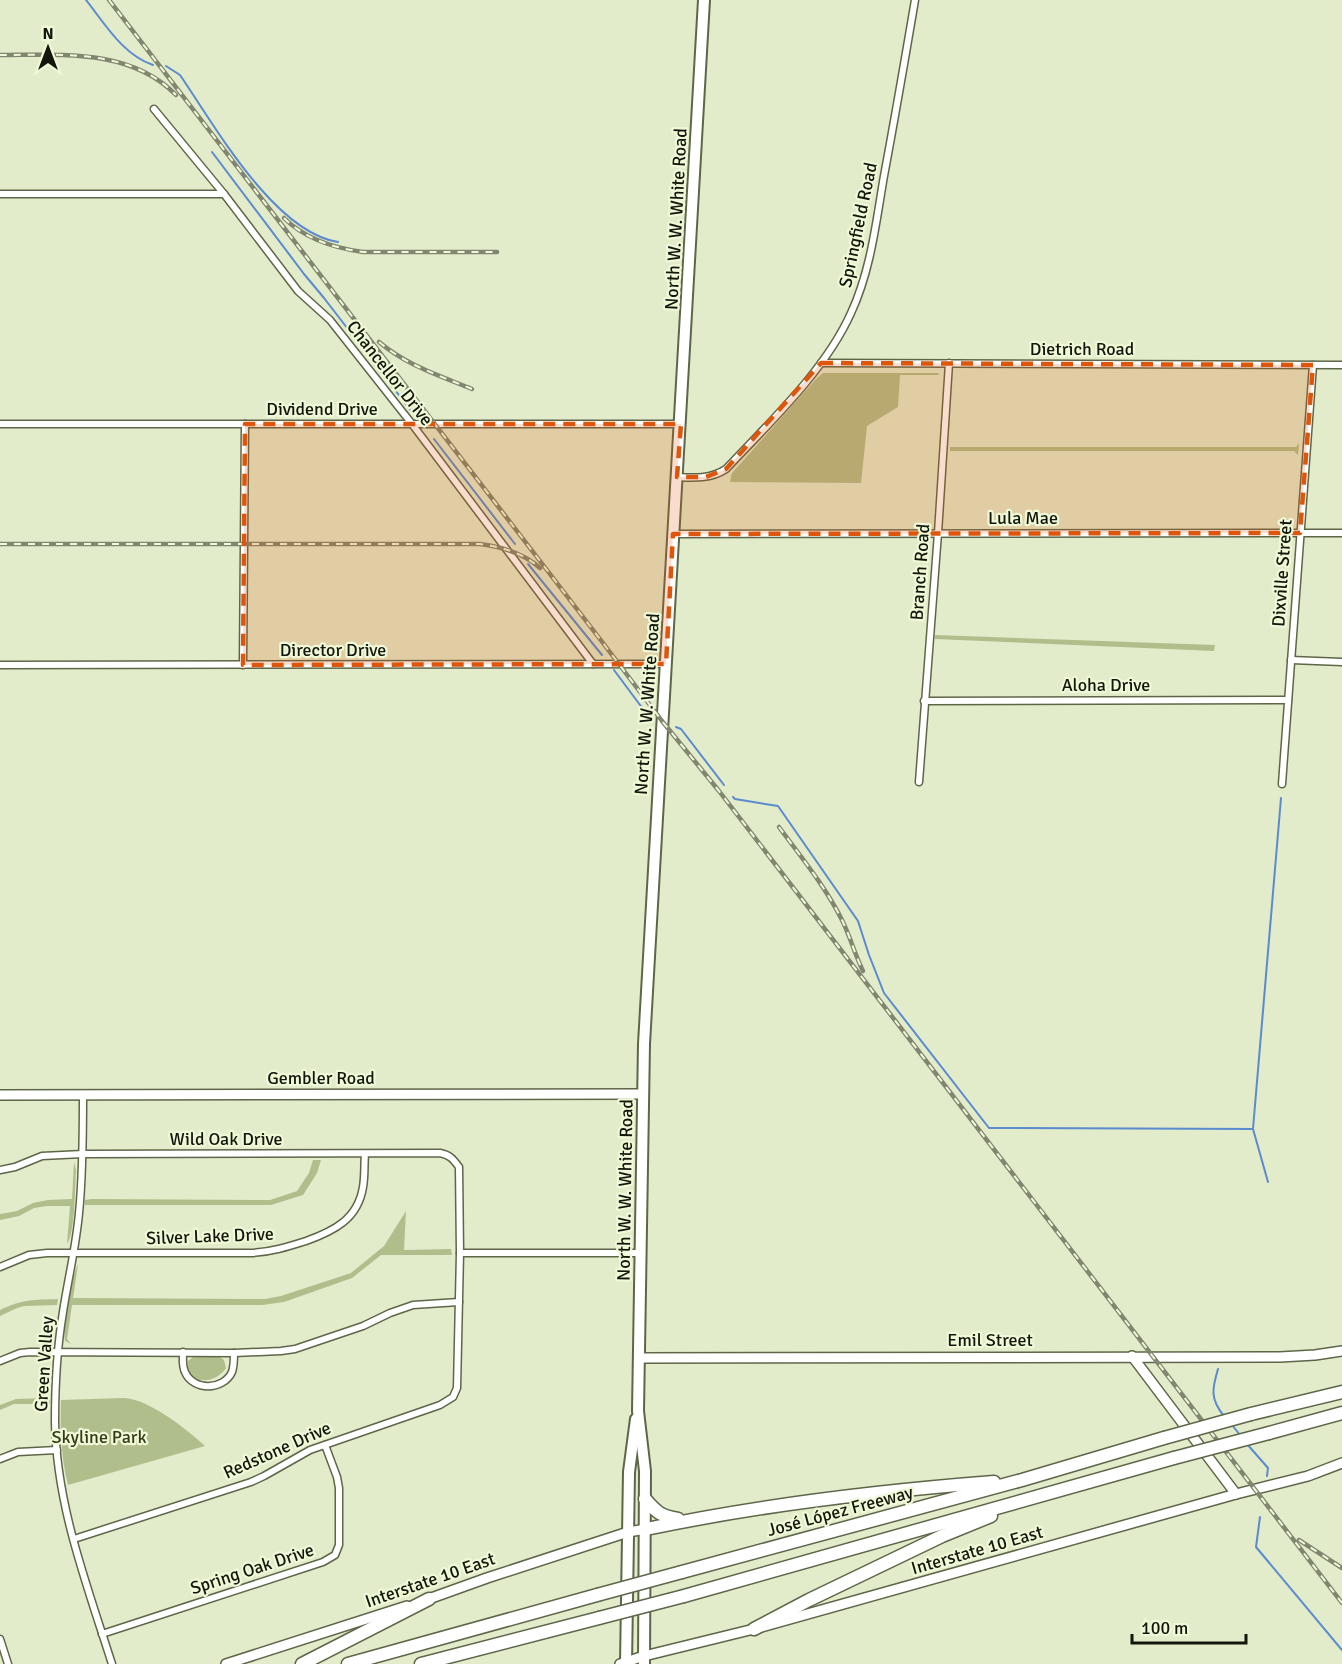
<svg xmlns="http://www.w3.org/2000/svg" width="1342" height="1664" font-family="Signika,sans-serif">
<rect width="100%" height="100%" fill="#e2ebca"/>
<g fill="#b0be8b">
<polygon points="823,373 938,373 939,375 900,375 898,407 867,426 861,483 730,482 732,473 816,379"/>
<polygon points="1299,443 1298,455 1294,451 950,451 950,447 1296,447"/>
<polygon points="935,635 1215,645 1214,651 935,639"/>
<polygon points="313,1160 321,1160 317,1173 303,1195 271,1205 85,1205 85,1200 92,1199 270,1200 297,1191 309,1173"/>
<path d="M74 1162 76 1170C75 1186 75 1233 67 1244L70 1206H47L34 1208 19 1216 0 1220V1214L17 1211 33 1203 48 1200 72 1199Z"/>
<path d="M406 1211 404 1250 451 1249 452 1255H381L352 1278 284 1302 262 1305H72L67 1339 71 1344 65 1341C62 1325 71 1279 78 1264L73 1298 265 1299 281 1296 351 1273 384 1246Z"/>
<path d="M58 1299 57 1305 24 1306 17 1308 0 1316V1310C23 1299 33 1300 58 1299Z"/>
<path d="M193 1357H220L224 1360 226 1368C213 1387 185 1383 188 1361Z"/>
<polygon points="50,1398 50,1404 14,1404 0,1410 0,1405 16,1399"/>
<path d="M124 1398C149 1399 186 1429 205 1446L68 1485C61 1458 60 1428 61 1400Z"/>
</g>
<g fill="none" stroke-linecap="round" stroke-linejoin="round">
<g stroke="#5b8bce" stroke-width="2">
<path d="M86 0C105 24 123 55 153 65"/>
<path d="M166 66 180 75C215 126 274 232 338 242"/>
<polyline points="212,152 304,274 324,298 412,412"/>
<polyline points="434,439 515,544"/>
<polyline points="528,564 602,655"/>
<polyline points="614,670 643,709"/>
<polyline points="676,727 681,729 724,785"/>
<polyline points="733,797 735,799 778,806 858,921 869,955 884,993 989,1128 1253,1129"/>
<polyline points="1268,1182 1253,1129 1281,798"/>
<path d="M1218 1369C1212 1389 1210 1399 1224 1416"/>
<polyline points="1232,1425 1240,1435"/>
<polyline points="1247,1444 1268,1468 1267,1476"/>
<polyline points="1260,1517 1256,1547 1342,1650"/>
</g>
<defs>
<g id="street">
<polyline points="154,109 224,194 298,291 330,320 412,424 593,664"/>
<polyline points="0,194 224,194"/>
<polyline points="821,363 1342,365"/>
<polyline points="0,424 680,424"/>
<path d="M677 477C694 478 711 479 726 469 769 423 825 371 851 313 871 270 876 222 884 176 895 117 905 59 915 0"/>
<polyline points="673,534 1342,533"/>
<polyline points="1291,660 1342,662"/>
<polyline points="0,665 666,664"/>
<polyline points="243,665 245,424"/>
<polyline points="924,701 1288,700"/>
<polyline points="919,782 938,533 949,363"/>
<polyline points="1282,784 1313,365"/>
<path d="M83 1095C83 1134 83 1174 79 1213 76 1247 68 1279 63 1312 57 1348 55 1385 55 1421 56 1505 87 1585 112 1664"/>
<path d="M0 1170 15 1167 42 1156 83 1154 440 1153C450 1155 453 1159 459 1167L460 1253 457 1388 453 1397 440 1405 310 1450 264 1476 251 1482 74 1539"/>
<polyline points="460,1253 640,1253"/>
<path d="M0 1267 29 1255 47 1253H251C271 1252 287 1247 306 1241 334 1231 358 1219 363 1187 365 1176 364 1165 365 1154"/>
<path d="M183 1352C183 1359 182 1366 185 1372 193 1391 223 1391 232 1372 234 1366 234 1359 234 1353"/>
<polyline points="0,1361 20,1353 30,1352 234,1353 281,1351 295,1349 363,1326 390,1313 413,1305 459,1302"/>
<polyline points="0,1459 18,1452 57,1450"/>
<polyline points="102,1634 323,1562 335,1555 339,1545 339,1488 337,1477 325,1445"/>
<polyline points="0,1639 8,1664"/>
</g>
<g id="secondary">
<polyline points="0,1095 643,1094"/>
<polyline points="1132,1356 1236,1494"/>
<polyline points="639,1358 1280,1357 1315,1355 1342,1351"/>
<polyline points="423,1601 487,1578 628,1532 646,1529"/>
<polyline points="226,1664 407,1606"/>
<polyline points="620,1664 644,1656 754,1629 1236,1494 1308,1476 1342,1463"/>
</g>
<g id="primary">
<polyline points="626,1664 629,1472 636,1419"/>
<polyline points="644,1664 645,1471 638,1411 644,1044 704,0"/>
</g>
<g id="highway">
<polyline points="1251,1414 1342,1392"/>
<polyline points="1269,1433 1342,1413"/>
<path d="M645 1499C657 1513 661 1516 678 1519"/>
<path d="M646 1529C760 1505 877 1491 994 1482"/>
<polyline points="682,1572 1022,1480 1164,1438"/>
<polyline points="684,1596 1174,1458"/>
<polyline points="754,1629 809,1600 942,1536 991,1516"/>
<polyline points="302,1664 429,1599"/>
<polyline points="348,1664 597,1595"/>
<polyline points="421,1664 599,1618"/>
</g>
</defs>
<use href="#street" stroke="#5e6649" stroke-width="9"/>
<use href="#secondary" stroke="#5e6649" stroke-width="12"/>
<use href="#primary" stroke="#5e6649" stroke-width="14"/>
<use href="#highway" stroke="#5e6649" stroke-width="15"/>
<use href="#street" stroke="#fff" stroke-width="6"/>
<use href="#secondary" stroke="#fff" stroke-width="9"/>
<use href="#primary" stroke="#fff" stroke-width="10"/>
<use href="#highway" stroke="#fff" stroke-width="12"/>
<defs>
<g id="rail">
<polyline points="109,0 603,643 662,721 719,791 1342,1603"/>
<path d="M0 55C60 55 130 48 176 95"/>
<path d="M284 218C305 239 334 248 363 252H497"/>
<path d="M379 342C408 366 438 375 472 389"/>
<path d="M0 544H480C503 547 523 553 540 568"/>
<path d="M779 827C801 857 825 886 842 920 850 936 855 955 863 971"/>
<polyline points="1299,1540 1342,1568"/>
</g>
</defs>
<use href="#rail" stroke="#80866f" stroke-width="4.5"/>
<use href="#rail" stroke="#eff9d7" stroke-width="2" stroke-dasharray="7" stroke-linecap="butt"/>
<defs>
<g id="highway-bridge">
<polyline points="1164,1438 1251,1414"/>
<polyline points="1174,1458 1269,1433"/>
<polyline points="597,1595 682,1572"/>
<polyline points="599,1618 684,1596"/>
</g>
</defs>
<use href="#highway-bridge" stroke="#5e6649" stroke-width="15" stroke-linecap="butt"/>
<use href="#highway-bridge" stroke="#fff" stroke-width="12"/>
</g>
<path fill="#dd560c" fill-opacity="0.2" stroke="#dd560c" stroke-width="4.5" stroke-dasharray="12 8" stroke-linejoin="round" d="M821 363 1313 365 1300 533 673 534 666 664 243 665 245 424H681L677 477H706L726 469Z"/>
<g text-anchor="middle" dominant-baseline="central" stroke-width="4.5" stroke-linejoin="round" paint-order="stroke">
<g font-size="18" fill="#13160b" stroke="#eff9d7">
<text transform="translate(676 219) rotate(-87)">North W. W. White Road</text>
<text transform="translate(858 225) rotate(-78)">Springfield Road</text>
<text x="1082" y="349">Dietrich Road</text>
<text transform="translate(390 373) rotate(52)">Chancellor Drive</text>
<text x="322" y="409">Dividend Drive</text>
<text x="1023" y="518">Lula Mae</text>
<text transform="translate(920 572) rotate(-86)">Branch Road</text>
<text transform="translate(1282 573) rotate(-86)">Dixville Street</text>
<text x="333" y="650">Director Drive</text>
<text x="1106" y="685">Aloha Drive</text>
<text transform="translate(647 704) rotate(-86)">North W. W. White Road</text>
<text x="321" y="1078">Gembler Road</text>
<text x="226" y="1139">Wild Oak Drive</text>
<text transform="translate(625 1190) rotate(-89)">North W. W. White Road</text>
<text transform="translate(210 1236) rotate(-2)">Silver Lake Drive</text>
<text x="990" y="1340">Emil Street</text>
<text transform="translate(44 1364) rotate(-86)">Green Valley</text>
<text transform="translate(277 1450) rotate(-24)">Redstone Drive</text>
<text transform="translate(840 1511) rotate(-15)">José López Freeway</text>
<text transform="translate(977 1550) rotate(-16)">Interstate 10 East</text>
<text transform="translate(252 1569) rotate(-18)">Spring Oak Drive</text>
<text transform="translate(430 1580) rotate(-19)">Interstate 10 East</text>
</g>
<g font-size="18" fill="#323a16" stroke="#eff9d7">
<text x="99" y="1437">Skyline Park</text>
</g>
</g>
<g transform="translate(48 48)" stroke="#eff9d7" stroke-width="4.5" paint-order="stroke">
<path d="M0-4.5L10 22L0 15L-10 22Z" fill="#13160b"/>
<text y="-9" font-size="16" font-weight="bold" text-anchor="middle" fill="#13160b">N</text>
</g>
<path d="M1132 1634v9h114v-9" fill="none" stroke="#13160b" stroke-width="3"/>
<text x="1141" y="1634" font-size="18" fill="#13160b" stroke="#eff9d7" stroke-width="4.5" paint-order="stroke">100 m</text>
</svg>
